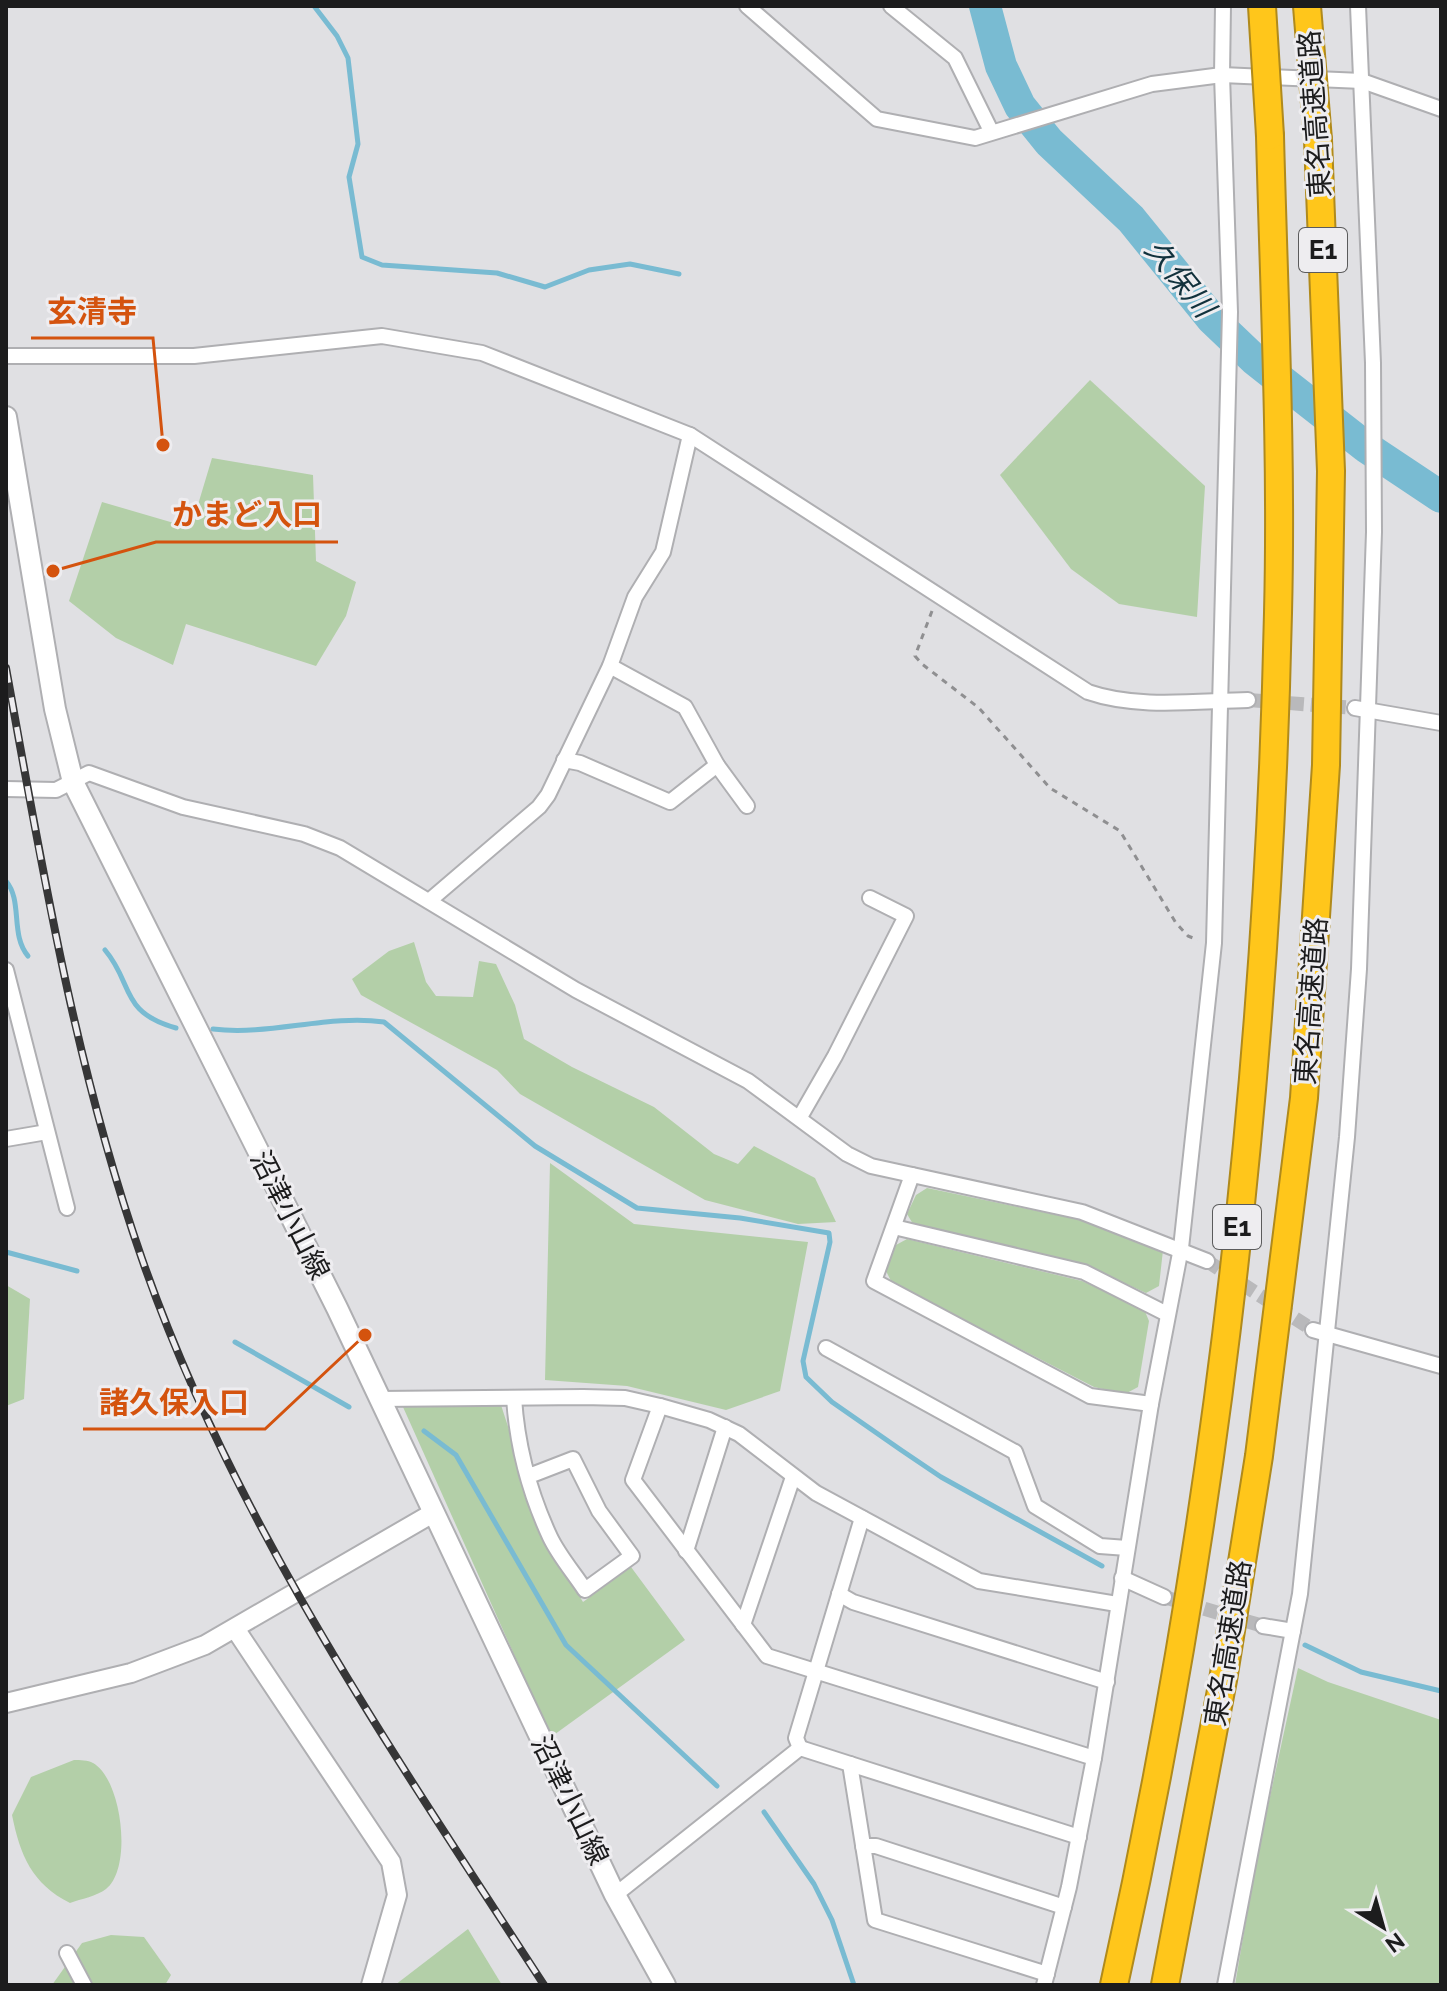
<svg xmlns="http://www.w3.org/2000/svg" width="1447" height="1991" font-family="Raleway,'Noto Sans JP',sans-serif">
<rect width="100%" height="100%" fill="#e0e0e3"/>
<g fill="#b3cfa8">
<polygon points="1090,380 1205,486 1197,617 1119,604 1071,569 1000,475"/>
<polygon points="212,458 313,475 316,561 356,582 346,616 316,666 186,624 173,665 116,638 69,601 102,502 191,528"/>
<polygon points="414,942 426,982 436,996 473,997 479,961 496,964 515,1005 524,1039 572,1067 654,1107 714,1154 738,1164 754,1146 815,1178 836,1222 798,1224 705,1200 520,1094 497,1070 361,995 352,979 389,951"/>
<polygon points="550,1163 634,1224 808,1242 780,1391 726,1410 627,1386 545,1380"/>
<polygon points="927,1188 1081,1220 1163,1250 1159,1286 1146,1293 1083,1264 913,1224 907,1214 916,1195"/>
<polygon points="907,1239 1082,1281 1144,1309 1149,1321 1138,1387 1125,1394 1094,1387 892,1283 886,1271 896,1245"/>
<polygon points="6,1285 30,1299 24,1399 6,1406"/>
<polygon points="501,1405 545,1541 583,1602 631,1567 685,1640 551,1737 403,1407"/>
<polygon points="1298,1668 1328,1682 1441,1720 1441,1985 1235,1985 1256,1861"/>
<path d="M74 1760C80 1760 88 1760 93 1763 122 1779 133 1868 106 1889 97 1896 81 1899 70 1903 32 1884 20 1855 12 1815L31 1777Z"/>
<polygon points="468,1929 502,1985 395,1985"/>
<polygon points="111,1935 144,1937 171,1975 165,1985 52,1985 82,1943"/>
</g>
<g fill="none" stroke-linecap="round" stroke-linejoin="round">
<g stroke="#79bbd2" stroke-width="5">
<polyline points="314,6 337,36 348,58 358,144 349,177 362,257 382,265 497,273 545,287 589,270 630,264 679,274"/>
<path d="M6 881C23 901 10 935 28 956"/>
<path d="M105 950C134 984 119 1012 176 1028"/>
<path d="M213 1029C270 1036 328 1014 384 1022L535 1146 637 1208 740 1218 829 1233 830 1242 803 1361 806 1377 832 1402 901 1450 941 1477 1102 1566"/>
<polyline points="6,1252 77,1271"/>
<polyline points="235,1342 349,1407"/>
<polyline points="424,1431 456,1455 566,1645 717,1786"/>
<polyline points="1305,1645 1361,1672 1441,1691"/>
<polyline points="764,1812 814,1884 832,1920 854,1985"/>
</g>
<polyline stroke="#79bbd2" stroke-width="32" points="985,6 1001,66 1020,106 1049,142 1131,219 1212,319 1255,360 1366,447 1441,497"/>
<g stroke="#b9b9bb" stroke-width="14" stroke-dasharray="14 7" stroke-linecap="butt">
<polyline points="1248,700 1355,708"/>
<polyline points="1207,1261 1313,1330"/>
<polyline points="1164,1597 1263,1626"/>
</g>
<defs>
<g id="minor">
<polyline points="747,6 877,119 975,138 1152,84 1222,75 1362,81 1441,109"/>
<polyline points="891,6 955,58 991,131"/>
<path d="M6 356H194L382 336 482 353 690 435 1088 692C1137 709 1196 701 1248 700"/>
<polyline points="610,666 685,707 717,765 747,806"/>
<polyline points="1355,708 1441,723"/>
<polyline points="564,760 580,763 670,802 717,765"/>
<polyline points="6,789 56,790 89,773 183,807 304,834 340,848 576,990 748,1081 847,1154 871,1166 1082,1212 1207,1261"/>
<polyline points="429,901 539,807 548,795 610,666 635,597 663,552 690,435"/>
<polyline points="6,970 67,1208"/>
<polyline points="800,1117 835,1056 906,916 870,898"/>
<polyline points="6,1139 47,1132"/>
<polyline points="912,1175 874,1281 1090,1396 1151,1404"/>
<polyline points="894,1227 1084,1272 1167,1314"/>
<polyline points="1313,1330 1441,1366"/>
<polyline points="826,1348 1015,1452 1035,1506 1100,1546 1127,1548"/>
<path d="M514 1398C517 1445 530 1494 550 1537 559 1556 574 1573 585 1590L632 1556 599 1511 573 1459 529 1476"/>
<polyline points="379,1399 583,1397 625,1398 660,1406 709,1420 739,1434 816,1493 979,1581 1117,1604"/>
<polyline points="660,1406 633,1480 767,1656 1094,1758"/>
<polyline points="686,1551 725,1427"/>
<polyline points="1122,1578 1164,1597"/>
<polyline points="839,1594 853,1602 1107,1682"/>
<polyline points="743,1625 793,1477"/>
<polyline points="1263,1626 1293,1631"/>
<polyline points="800,1748 850,1764 875,1920 1047,1974"/>
<polyline points="800,1748 796,1738 862,1518"/>
<polyline points="850,1764 1079,1837"/>
<polyline points="863,1846 876,1846 1064,1907"/>
<polyline points="615,1895 800,1748"/>
<polyline points="67,1953 84,1985"/>
<polyline points="1044,1985 1069,1887 1094,1758 1151,1404 1181,1248 1214,943 1230,312 1222,75 1223,6"/>
<polyline points="1225,1985 1300,1594 1347,1137 1359,969 1374,532 1373,363 1358,6"/>
</g>
<g id="tertiary">
<polyline points="236,1630 391,1862 397,1895 371,1985"/>
<polyline points="6,1703 131,1673 205,1645 433,1513"/>
</g>
<polyline id="secondary" points="6,417 55,709 73,782 337,1308 615,1895 665,1985"/>
<g id="motorway">
<path d="M1114 1985C1214 1536 1268 1073 1278 613 1282 455 1274 295 1270 136"/>
<polyline points="1165,1985 1223,1680 1259,1456 1304,1098 1326,765 1331,471 1318,140"/>
</g>
</defs>
<use href="#minor" stroke="#afafb2" stroke-width="18"/>
<use href="#tertiary" stroke="#afafb2" stroke-width="22"/>
<use href="#secondary" stroke="#afafb2" stroke-width="24"/>
<use href="#motorway" stroke="#b08a1c" stroke-width="30"/>
<polyline stroke="#8f8f91" stroke-width="3" stroke-dasharray="6 6" stroke-linecap="butt" points="932,611 915,656 922,664 979,708 1050,788 1120,831 1176,923 1188,936 1198,940"/>
<use href="#minor" stroke="#fff" stroke-width="14"/>
<use href="#tertiary" stroke="#fff" stroke-width="18"/>
<use href="#secondary" stroke="#fff" stroke-width="20"/>
<use href="#motorway" stroke="#ffc61b" stroke-width="26"/>
<defs>
<path id="rail" d="M6 668C42 867 75 1067 142 1259 233 1521 394 1754 544 1985"/>
</defs>
<use href="#rail" stroke="#363637" stroke-width="8"/>
<use href="#rail" stroke="#eeedf0" stroke-width="5" stroke-dasharray="15" stroke-linecap="butt"/>
<defs>
<g id="motorway-bridge">
<polyline points="1262,6 1270,136"/>
<polyline points="1307,6 1318,140"/>
</g>
</defs>
<use href="#motorway-bridge" stroke="#b08a1c" stroke-width="30" stroke-linecap="butt"/>
<use href="#motorway-bridge" stroke="#ffc61b" stroke-width="26"/>
</g>
<g text-anchor="middle" dominant-baseline="central" stroke-width="6" stroke-linejoin="round" paint-order="stroke">
<g fill="#eeedf0" stroke="#5b5b5c" stroke-width="2">
<rect x="1299" y="228" width="48" height="44" rx="6"/>
<rect x="1213" y="1205" width="48" height="44" rx="6"/>
</g>
<g font-size="26" font-weight="bold" fill="#1c1c1d">
<text x="1323" y="250">E1</text>
<text x="1237" y="1227">E1</text>
</g>
<g font-size="28" fill="#1c1c1d" stroke="#eeedf0">
<text transform="translate(1315 114) rotate(-94)">東名高速道路</text>
<text transform="translate(1311 1001) rotate(-86)">東名高速道路</text>
<text transform="translate(290 1215) rotate(63)">沼津小山線</text>
<text transform="translate(1228 1643) rotate(-81)">東名高速道路</text>
<text transform="translate(570 1800) rotate(64)">沼津小山線</text>
</g>
<g font-size="30" font-style="italic" fill="#11313c" stroke="#eeedf0">
<text transform="translate(1180 278) rotate(51)">久保川</text>
</g>
</g>
<path fill="none" stroke="#d4530e" stroke-width="3" d="M163 445L153 338H31M53 571L156 542H338M365 1335L265 1429H83"/>
<g fill="#d4530e" stroke="#eeedf0" stroke-width="3">
<circle cx="163" cy="445" r="8"/>
<circle cx="53" cy="571" r="8"/>
<circle cx="365" cy="1335" r="8"/>
</g>
<g font-size="30" text-anchor="middle" font-weight="bold" fill="#d4530e" stroke="#eeedf0" stroke-width="6" stroke-linejoin="round" paint-order="stroke">
<text x="92" y="322">玄清寺</text>
<text x="247" y="525">かまど入口</text>
<text x="174" y="1413">諸久保入口</text>
</g>
<rect width="1447" height="1991" fill="none" stroke="#1c1c1d" stroke-width="16"/>
<g transform="translate(1383 1927) rotate(143)" stroke="#eeedf0" stroke-width="6" paint-order="stroke">
<path d="M0-6L14 30L0 20L-14 30Z" fill="#1c1c1d"/>
<text y="-12" font-size="22" font-weight="bold" text-anchor="middle" fill="#1c1c1d">N</text>
</g>
</svg>
